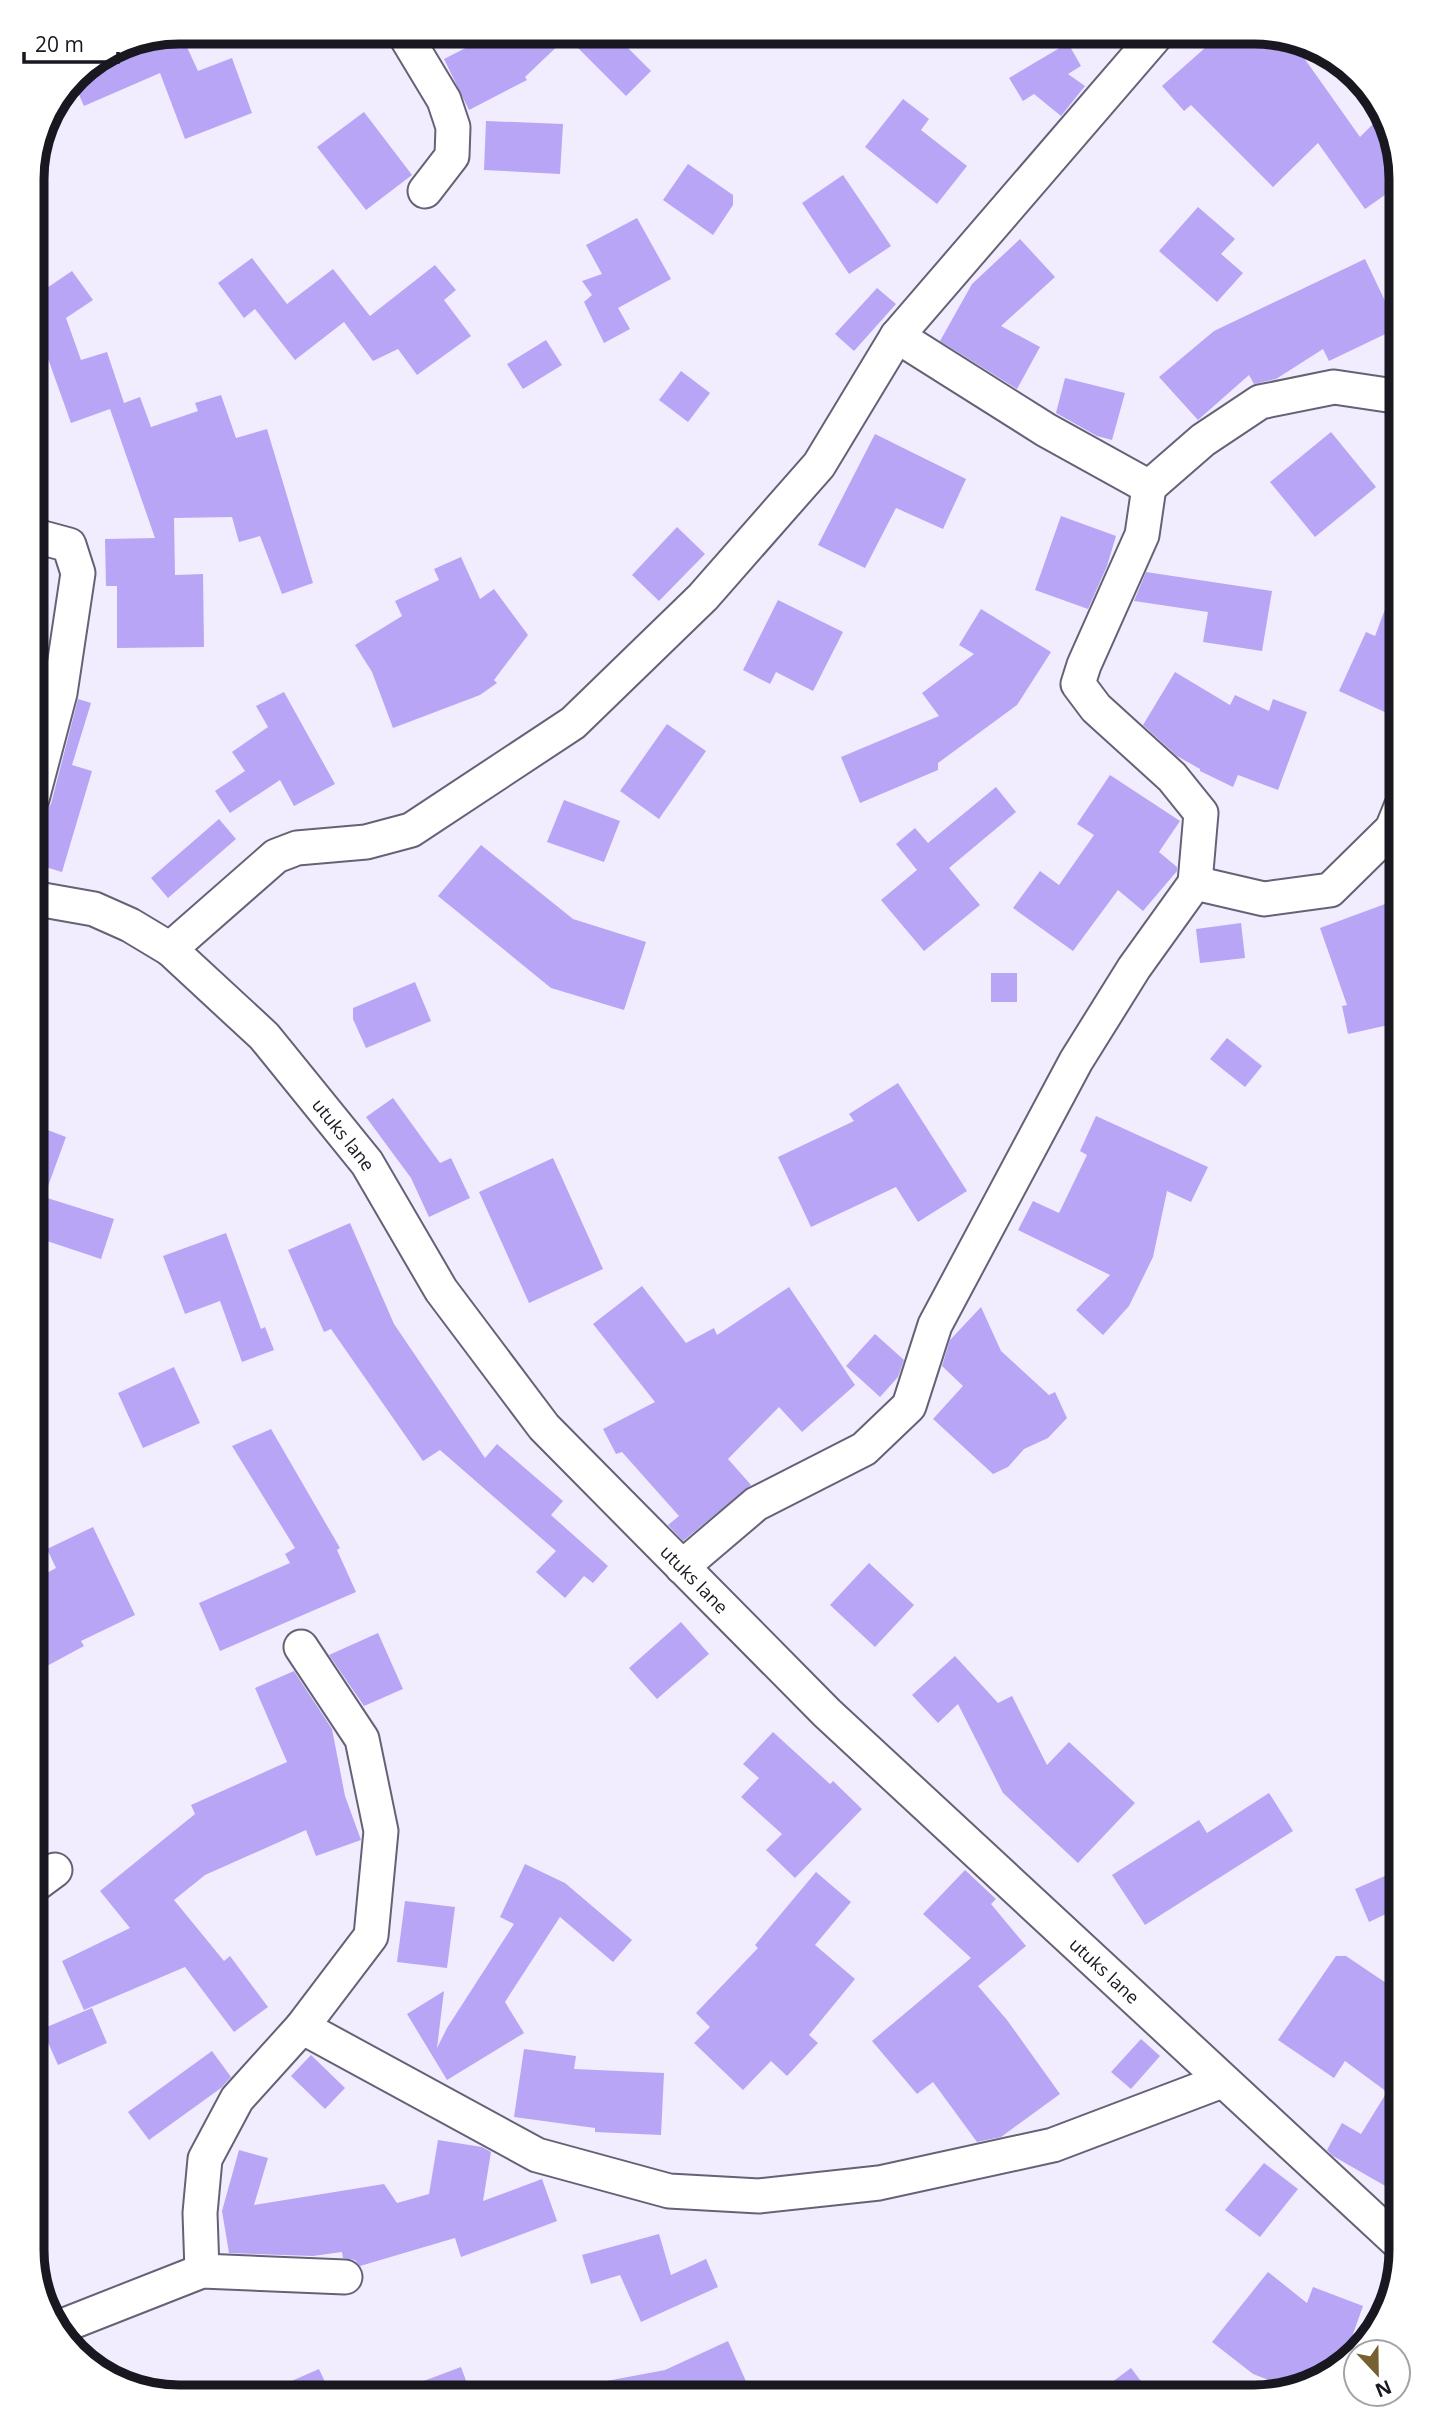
<svg xmlns="http://www.w3.org/2000/svg" width="1433" height="2429" font-family="'Open Sans',sans-serif">
<rect width="100%" height="100%" fill="#f1edff"/>
<g fill="#b8a5f5">
<polygon points="180,32 198,71 232,58 252,113 185,139 160,73 84,106 72,79 75,74 122,43"/>
<polygon points="497,32 612,32 651,71 626,96 567,37 525,77 527,80 469,110 444,59"/>
<polygon points="1223,32 1265,32 1292,41 1360,137 1385,112 1402,183 1365,209 1318,143 1273,187 1191,105 1184,111 1162,86"/>
<polygon points="1068,43 1081,66 1068,74 1085,86 1061,116 1034,94 1023,101 1009,78"/>
<polygon points="903,99 929,119 921,130 967,166 937,204 865,147"/>
<polygon points="364,112 412,175 366,210 317,147"/>
<polygon points="486,121 563,124 560,174 484,170"/>
<polygon points="688,164 733,195 733,205 713,235 663,200"/>
<polygon points="843,175 891,246 849,274 802,203"/>
<polygon points="1198,207 1235,239 1221,254 1243,273 1217,302 1159,251"/>
<polygon points="637,218 671,279 618,308 630,329 604,343 584,302 592,295 582,281 602,274 586,245"/>
<polygon points="1020,239 1055,277 1001,326 1040,347 1017,389 940,341 972,284"/>
<polygon points="252,258 287,304 333,269 370,316 435,265 456,290 444,300 471,336 417,375 398,349 373,361 344,322 295,360 255,309 244,318 218,283"/>
<polygon points="1365,259 1398,328 1329,361 1323,349 1276,379 1254,384 1249,375 1198,420 1159,377 1214,331"/>
<polygon points="72,271 93,300 66,318 81,360 107,352 124,403 140,397 151,427 198,411 195,403 221,395 236,438 267,429 313,583 282,594 260,536 239,542 232,517 174,518 175,575 203,574 204,647 117,648 117,586 106,586 105,539 155,538 110,409 71,423 42,342 32,347 32,298"/>
<polygon points="877,288 896,304 854,351 835,334"/>
<polygon points="546,340 562,365 523,389 507,364"/>
<polygon points="681,371 710,393 688,422 659,400"/>
<polygon points="1065,378 1125,393 1112,440 1097,436 1056,413"/>
<polygon points="1331,432 1376,487 1315,537 1270,482"/>
<polygon points="875,434 966,479 943,529 896,508 865,568 818,545"/>
<polygon points="1061,516 1116,536 1107,566 1088,609 1035,590"/>
<polygon points="677,527 705,554 659,601 632,575"/>
<polygon points="461,557 480,599 494,589 528,635 494,680 497,683 480,695 393,728 372,672 355,645 402,616 395,601 439,580 434,569"/>
<polygon points="1146,572 1272,591 1262,651 1203,642 1208,612 1134,601"/>
<polygon points="1399,572 1402,573 1402,720 1339,691 1366,632 1375,636"/>
<polygon points="778,600 843,632 813,691 776,672 770,684 743,670"/>
<polygon points="981,609 1051,652 1017,705 938,763 938,770 860,803 841,757 939,716 922,693 974,654 959,645"/>
<polygon points="1175,672 1230,705 1235,695 1269,711 1273,699 1307,712 1278,790 1238,775 1233,787 1200,771 1200,769 1177,756 1143,725"/>
<polygon points="284,692 335,784 294,806 280,780 230,813 215,791 245,771 232,752 268,727 256,706"/>
<polygon points="78,699 91,703 72,765 92,771 62,872 32,863 32,818 45,813 51,804"/>
<polygon points="667,724 706,751 659,819 620,791"/>
<polygon points="1110,775 1180,821 1159,852 1177,867 1177,871 1143,911 1118,890 1073,951 1013,908 1040,871 1059,885 1094,835 1077,824"/>
<polygon points="996,787 1016,812 949,868 980,905 924,951 881,900 917,870 896,844 915,828 928,843"/>
<polygon points="564,800 620,821 604,862 547,842"/>
<polygon points="219,819 236,839 168,898 151,878"/>
<polygon points="481,845 573,919 646,942 624,1010 551,988 438,896"/>
<polygon points="1385,904 1402,949 1402,1022 1348,1034 1342,1006 1347,1005 1320,928"/>
<polygon points="1241,923 1245,958 1200,963 1196,929"/>
<rect x="991" y="973" width="26" height="29"/>
<polygon points="415,982 431,1021 366,1048 353,1019 353,1008"/>
<polygon points="1227,1038 1262,1066 1245,1087 1210,1059"/>
<polygon points="898,1083 967,1191 918,1222 896,1187 811,1227 778,1157 854,1121 849,1114"/>
<polygon points="393,1098 440,1163 451,1158 470,1198 429,1217 411,1178 366,1117"/>
<polygon points="1096,1116 1208,1167 1191,1202 1167,1191 1153,1257 1129,1306 1103,1335 1076,1310 1110,1275 1018,1230 1033,1201 1059,1213 1087,1155 1080,1151"/>
<polygon points="32,1124 66,1137 44,1197 114,1219 101,1259 32,1236"/>
<polygon points="553,1158 603,1269 529,1303 479,1192"/>
<polygon points="350,1223 394,1324 485,1458 497,1444 563,1501 551,1515 608,1566 593,1583 584,1576 565,1598 536,1572 556,1551 440,1450 423,1461 331,1329 324,1332 288,1250"/>
<polygon points="226,1233 261,1329 265,1327 274,1350 242,1362 220,1301 185,1314 163,1256"/>
<polygon points="642,1286 686,1343 714,1328 717,1335 789,1287 855,1385 802,1432 779,1407 728,1459 751,1485 683,1541 668,1525 679,1516 622,1452 616,1454 603,1429 655,1402 593,1324"/>
<polygon points="981,1307 1001,1351 1049,1395 1055,1392 1067,1418 1048,1438 1024,1449 1008,1467 993,1474 933,1419 963,1386 942,1366 950,1340"/>
<polygon points="875,1334 904,1360 898,1377 880,1397 846,1366"/>
<polygon points="174,1367 200,1423 143,1448 118,1393"/>
<polygon points="271,1429 340,1548 337,1550 356,1592 220,1651 199,1603 290,1563 285,1554 295,1548 232,1446"/>
<polygon points="93,1527 135,1615 81,1641 84,1646 32,1674 32,1581 56,1568 47,1549"/>
<polygon points="869,1563 914,1605 875,1647 830,1605"/>
<polygon points="681,1622 709,1654 657,1699 629,1668"/>
<polygon points="378,1633 403,1689 364,1706 329,1655"/>
<polygon points="955,1656 998,1703 1012,1696 1047,1765 1069,1742 1135,1803 1078,1863 1003,1793 958,1704 938,1723 912,1695"/>
<polygon points="294,1671 332,1729 345,1796 361,1840 316,1856 306,1830 205,1875 174,1900 224,1961 230,1956 268,2007 234,2032 185,1967 84,2010 62,1961 130,1928 100,1891 195,1814 191,1805 287,1762 255,1688"/>
<polygon points="773,1732 830,1784 833,1781 862,1809 795,1878 766,1850 782,1834 741,1797 759,1778 743,1764"/>
<polygon points="1269,1793 1293,1831 1145,1925 1112,1875 1199,1820 1207,1833"/>
<polygon points="525,1864 565,1883 632,1940 613,1962 560,1917 505,2002 524,2033 447,2080 407,2014 444,1991 437,2048 447,2028 514,1924 500,1917"/>
<polygon points="1401,1869 1401,1907 1369,1922 1355,1889"/>
<polygon points="965,1870 996,1899 991,1904 1026,1946 978,1986 1007,2020 1060,2094 1001,2137 977,2142 933,2082 917,2094 872,2041 971,1958 923,1914"/>
<polygon points="816,1872 851,1902 815,1945 855,1979 809,2035 818,2043 787,2076 771,2061 743,2090 694,2043 710,2027 696,2013 758,1948 755,1945"/>
<polygon points="405,1901 455,1907 447,1968 397,1962"/>
<polygon points="1336,1956 1346,1956 1401,1993 1401,2195 1333,2156 1327,2150 1342,2123 1361,2134 1387,2092 1345,2061 1334,2078 1278,2040"/>
<polygon points="92,2008 107,2043 58,2065 42,2029"/>
<polygon points="1141,2039 1160,2056 1131,2089 1111,2072"/>
<polygon points="524,2049 576,2056 574,2069 664,2073 661,2135 595,2132 595,2128 514,2117"/>
<polygon points="212,2051 231,2077 221,2088 149,2140 128,2112"/>
<polygon points="311,2055 345,2088 325,2109 291,2076"/>
<polygon points="438,2140 482,2147 491,2152 483,2201 542,2179 557,2221 461,2257 455,2238 360,2266 355,2260 343,2258 342,2252 313,2256 229,2253 222,2211 239,2150 268,2158 254,2205 384,2184 397,2203 429,2194"/>
<polygon points="1264,2163 1298,2189 1260,2237 1225,2210"/>
<polygon points="659,2234 671,2275 706,2259 718,2287 641,2322 620,2275 591,2284 582,2255"/>
<polygon points="1268,2272 1307,2303 1313,2287 1363,2306 1343,2362 1319,2383 1293,2389 1253,2374 1212,2342"/>
<polygon points="728,2341 753,2397 586,2397 585,2385 665,2370"/>
<polygon points="461,2367 472,2397 387,2397 386,2395"/>
<polygon points="1131,2368 1153,2397 1092,2397"/>
<polygon points="319,2369 332,2397 255,2397"/>
</g>
<g fill="none" stroke-linecap="round" stroke-linejoin="round">
<defs>
<g id="street">
<polyline points="403,32 444,100 453,127 452,156 425,191"/>
<polyline points="897,336 1046,430 1149,487 1203,440 1260,402 1334,387 1401,397"/>
<polyline points="32,799 60,693 78,573 69,545 32,535"/>
<polyline points="1195,883 1264,899 1330,890 1392,829 1401,807"/>
<path id="s1" d="M32 898 94 909 130 925 170 949 264 1036 367 1163 441 1290 544 1427 827 1713 1401 2245"/>
<polyline points="170,949 276,856 297,848 366,842 411,830 573,723 703,597 819,465 897,336 1159,32"/>
<polyline points="682,1567 756,1504 864,1449 909,1406 935,1325 1076,1061 1134,968 1195,883 1201,813 1172,777 1096,708 1078,684 1084,665 1142,535 1149,487"/>
<polyline points="32,1887 55,1870"/>
<polyline points="302,2027 537,2155 669,2191 759,2196 879,2183 1053,2145 1222,2081"/>
<polyline points="202,2271 200,2213 205,2159 237,2099 302,2027 371,1936 381,1831 362,1739 301,1647"/>
<polyline points="57,2328 202,2271 345,2277"/>
</g>
</defs>
<use href="#street" stroke="#666275" stroke-width="37"/>
<use href="#street" stroke="#fff" stroke-width="33"/>
</g>
<g text-anchor="middle" dominant-baseline="central" stroke-width="6" stroke-linejoin="round" paint-order="stroke">
<g font-size="18" fill="#19171f" stroke="#fff">
<text stroke="none"><textPath href="#s1" startOffset="404">utuks lane</textPath></text>
<text stroke="none"><textPath href="#s1" startOffset="973">utuks lane</textPath></text>
<text stroke="none"><textPath href="#s1" startOffset="1540">utuks lane</textPath></text>
</g>
</g>
<path d="M0 0H1433V2429H0ZM179 44H1254A135 135 0 0 1 1389 179V2250A135 135 0 0 1 1254 2385H179A135 135 0 0 1 44 2250V179A135 135 0 0 1 179 44Z" fill="#fff" fill-rule="evenodd"/>
<path fill="none" stroke="#19171f" stroke-width="9" d="M179 44H1254A135 135 0 0 1 1389 179V2250A135 135 0 0 1 1254 2385H179A135 135 0 0 1 44 2250V179A135 135 0 0 1 179 44Z"/>
<g transform="translate(1377 2373) rotate(158)"><circle r="33" fill="#ffffff" stroke="#a3a2a5" stroke-width="2"/>
<path d="M0-5L12 26L0 18L-12 26Z" fill="#786131"/>
<text y="-10" font-size="19" font-weight="bold" text-anchor="middle" fill="#19171f">N</text>
</g>
<path d="M24 52v10h94v-10" fill="none" stroke="#19171f" stroke-width="3.5"/>
<text x="35" y="52" font-size="21" fill="#19171f" stroke="#ffffff" stroke-width="5" paint-order="stroke">20 m</text>
</svg>
